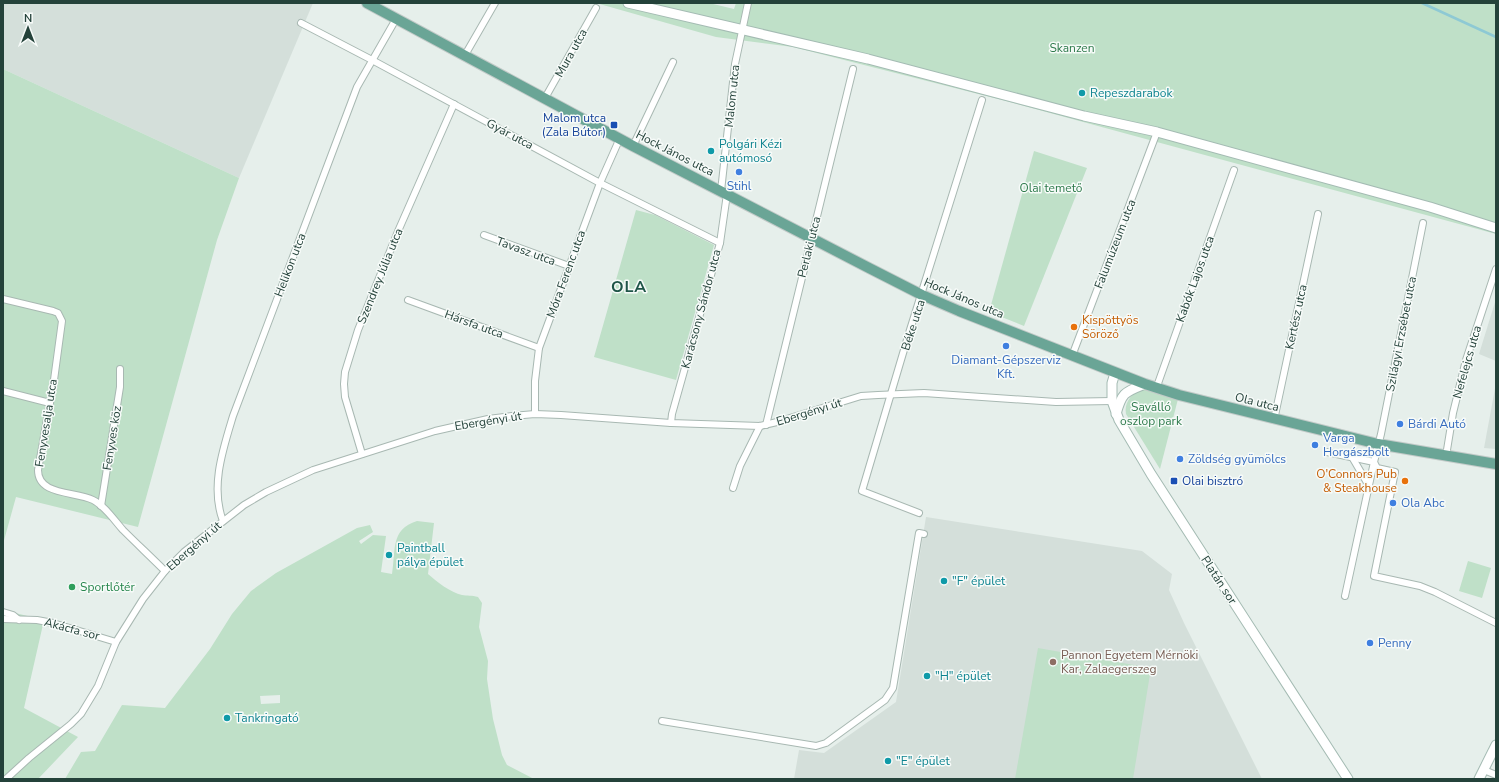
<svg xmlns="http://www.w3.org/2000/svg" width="1499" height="782" font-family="'Nunito Sans',sans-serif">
<rect width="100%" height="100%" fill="#e6efeb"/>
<g fill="#d4dfda">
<polygon points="3,3 313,3 239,178 3,69"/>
<polygon points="1496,299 1496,361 1479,354"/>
<polygon points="1496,383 1496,449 1484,448"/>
<polygon points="926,517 1142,551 1172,574 1169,590 1184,623 1262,779 794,779 799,750 824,753 896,702"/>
</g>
<g fill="#bfe0c8" fill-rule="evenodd">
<polygon points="596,3 709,3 734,9 736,3 1496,3 1496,234 1006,101 793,47 716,37"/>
<polygon points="3,69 239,178 217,240 138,527 16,497 3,544"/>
<polygon points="1034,151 1087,168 1024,326 989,312"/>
<polygon points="636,210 655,215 714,245 676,380 594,357"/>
<path d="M1139 390H1149L1178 399 1160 469 1126 414C1124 403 1130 396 1139 390Z"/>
<path d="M417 521 434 523 428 574C436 581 451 593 462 595 467 596 472 595 478 597L482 603 479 627 488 661 487 679 493 719 502 755 507 765 534 779H65L81 752 95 751 122 705 165 708 210 649 232 614 251 591 276 573 357 528 370 525 373 532 359 541 361 544 373 535 386 536 381 572 392 574C396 551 390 529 417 521ZM280 695V703L261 704 260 696Z"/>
<polygon points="1468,561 1491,568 1482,598 1459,591"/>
<polygon points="3,610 44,620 24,708 78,737 38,779 3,779"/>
<polygon points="1038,648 1151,668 1133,779 1015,779"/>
</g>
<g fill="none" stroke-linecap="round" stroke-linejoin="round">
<polyline stroke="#8ec9d4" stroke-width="2.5" points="1422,3 1496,37"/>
<defs>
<g id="street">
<polyline points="301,23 372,60 600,183 720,243"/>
<polyline points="465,55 495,3"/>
<polyline points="545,98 596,8"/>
<polyline points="633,146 673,62"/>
<polyline points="721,191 735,64 748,3"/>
<polyline points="1423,223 1381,434 1374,462 1377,468 1395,472 1374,576 1420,586 1435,592 1496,623"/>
<polyline points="484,235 569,266"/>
<path d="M3 299 53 311 58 313 62 321 54 380 38 470C38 496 75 491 93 500 105 506 114 520 123 530 137 544 151 557 165 571"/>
<polyline points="408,300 539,348"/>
<polyline points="1072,356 1157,132"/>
<polyline points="1156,389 1234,170"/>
<polyline points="3,391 50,403"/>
<polyline points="535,414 535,381 539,348 600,183 620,138"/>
<polyline points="1274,420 1318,214"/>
<polyline points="671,423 672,414 720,243 727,194"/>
<polyline points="766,425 853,69"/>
<polyline points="1327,452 1374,462 1345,596"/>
<polyline points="362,454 345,397 344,384 345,372 358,330 399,229 454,104"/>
<polyline points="1446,456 1453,413 1466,360 1496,269"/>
<polyline points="1352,457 1369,486"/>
<polyline points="733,488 740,466 760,426"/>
<polyline points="101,506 120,387 120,369"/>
<polyline points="919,513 862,491 909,333 982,100"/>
<path d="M223 521C210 487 223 449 233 416L357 87 396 19"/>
<polyline points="3,612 13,615 19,620"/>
<polyline points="3,619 37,620 53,623 116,642"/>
<polyline points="662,721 816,746 826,743 885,700 893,688 919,533 924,534"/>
<polyline points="1484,770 1496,775"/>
<polyline points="6,779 29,758 71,724 81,714 98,686 116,642 143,599 165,571 184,552 244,505 266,492 313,470 435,431 488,419 512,416 535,414 561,415 671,423 760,426 777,422 861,396 878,395 924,393 1056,402 1112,401"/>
</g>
<g id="secondary">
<polyline points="628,3 868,59 1084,116 1157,132 1430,207 1496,228"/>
<polyline points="1115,373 1112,383 1112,401 1119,420 1151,474 1348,779"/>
<path d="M1116 414C1122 392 1125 392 1145 384"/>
<polyline points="1479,779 1496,745"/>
</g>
<polyline id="primary" points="367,3 633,146 869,268 922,295 959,311 1145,384 1179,395 1378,444 1496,464"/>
</defs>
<use href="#street" stroke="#a8b8b2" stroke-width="8"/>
<use href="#secondary" stroke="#a4bbb3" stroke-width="11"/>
<use href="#primary" stroke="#c2cac8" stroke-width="12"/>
<use href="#street" stroke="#fff" stroke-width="6"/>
<use href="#secondary" stroke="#fff" stroke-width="9"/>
<use href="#primary" stroke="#6aa596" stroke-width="10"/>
</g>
<g fill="#0f9aa8" stroke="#f7fbf9" stroke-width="1.5">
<circle cx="1082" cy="93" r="4"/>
<circle cx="711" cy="151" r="4"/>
<circle cx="389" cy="555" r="4"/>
<circle cx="944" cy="581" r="4"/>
<circle cx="927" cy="676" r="4"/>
<circle cx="227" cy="718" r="4"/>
<circle cx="888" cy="761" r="4"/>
</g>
<g fill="#1a4fb4" stroke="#f7fbf9" stroke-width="1.5">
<rect x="610" y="121" width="8" height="8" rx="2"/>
<rect x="1170" y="477" width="8" height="8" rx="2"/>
</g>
<g fill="#3f7fe0" stroke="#f7fbf9" stroke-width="1.5">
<circle cx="739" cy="172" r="4"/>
<circle cx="1006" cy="346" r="4"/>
<circle cx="1400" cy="424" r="4"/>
<circle cx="1315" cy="445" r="4"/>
<circle cx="1180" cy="459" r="4"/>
<circle cx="1393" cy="503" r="4"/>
<circle cx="1370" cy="643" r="4"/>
</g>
<g fill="#e8710a" stroke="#f7fbf9" stroke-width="1.5">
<circle cx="1074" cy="327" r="4"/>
<circle cx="1405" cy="481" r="4"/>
</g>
<circle fill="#2e9e5b" stroke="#f7fbf9" stroke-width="1.5" cx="72" cy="587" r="4"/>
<circle fill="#8d6e63" stroke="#f7fbf9" stroke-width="1.5" cx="1053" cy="662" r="4"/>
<g text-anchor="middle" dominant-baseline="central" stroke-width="3" stroke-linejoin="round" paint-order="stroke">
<g font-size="12" fill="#2d7a4b" stroke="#f7fbf9">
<text x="1072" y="48">Skanzen</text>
<text x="1051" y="188">Olai temető</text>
<text x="1151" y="407">Saválló<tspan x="1151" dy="14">oszlop park</tspan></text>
</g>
<g font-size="12" fill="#24423a" stroke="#f7fbf9">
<text transform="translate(571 53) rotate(-61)">Mura utca</text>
<text transform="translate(732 96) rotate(-84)">Malom utca</text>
<text transform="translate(510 134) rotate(28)">Gyár utca</text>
<text transform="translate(675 153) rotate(27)">Hock János utca</text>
<text transform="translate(1115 244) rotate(-69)">Falumúzeum utca</text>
<text transform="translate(809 247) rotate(-76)">Perlaki utca</text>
<text transform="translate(526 251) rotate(20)">Tavasz utca</text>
<text transform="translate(290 265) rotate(-69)">Helikon utca</text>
<text transform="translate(566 274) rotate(-70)">Móra Ferenc utca</text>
<text transform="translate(380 276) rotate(-68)">Szendrey Júlia utca</text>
<text transform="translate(1195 279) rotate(-70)">Kabók Lajos utca</text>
<text transform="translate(964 298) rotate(23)">Hock János utca</text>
<text transform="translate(701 309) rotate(-75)">Karácsony Sándor utca</text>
<text transform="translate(1296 317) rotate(-78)">Kertész utca</text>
<text transform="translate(474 324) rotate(20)">Hársfa utca</text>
<text transform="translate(913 325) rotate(-72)">Béke utca</text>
<text transform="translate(1401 334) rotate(-79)">Szilágyi Erzsébet utca</text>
<text transform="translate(1467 362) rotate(-74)">Nefelejcs utca</text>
<text transform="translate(1257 402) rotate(14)">Ola utca</text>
<text transform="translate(809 412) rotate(-17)">Ebergényi út</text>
<text transform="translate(488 421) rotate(-9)">Ebergényi út</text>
<text transform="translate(46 423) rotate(-81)">Fenyvesalja utca</text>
<text transform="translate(112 438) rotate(-81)">Fenyves köz</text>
<text transform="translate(194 546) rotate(-41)">Ebergényi út</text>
<text transform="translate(1219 580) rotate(57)">Platán sor</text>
<text transform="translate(72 629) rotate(15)">Akácfa sor</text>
</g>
<g font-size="12" fill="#0d838f" stroke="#f7fbf9" text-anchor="start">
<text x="1090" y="93">Repeszdarabok</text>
<text x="719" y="144">Polgári Kézi<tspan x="719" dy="14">autómosó</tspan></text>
<text x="397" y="548">Paintball<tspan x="397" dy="14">pálya épület</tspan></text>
<text x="952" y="581">"F" épület</text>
<text x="935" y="676">"H" épület</text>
<text x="235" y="718">Tankringató</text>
<text x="896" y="761">"E" épület</text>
</g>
<g font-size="12" fill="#164399" stroke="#f7fbf9" text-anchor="end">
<text x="606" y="118">Malom utca<tspan x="606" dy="14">(Zala Bútor)</tspan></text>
<text x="1182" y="481" text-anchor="start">Olai bisztró</text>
</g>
<g font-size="12" fill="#366cbe" stroke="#f7fbf9" text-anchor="start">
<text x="739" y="186" text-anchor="middle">Stihl</text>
<text x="1006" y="360" text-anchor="middle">Diamant-Gépszerviz<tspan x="1006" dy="14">Kft.</tspan></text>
<text x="1408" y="424">Bárdi Autó</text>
<text x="1323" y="438">Varga<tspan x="1323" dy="14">Horgászbolt</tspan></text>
<text x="1188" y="459">Zöldség gyümölcs</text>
<text x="1401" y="503">Ola Abc</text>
<text x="1378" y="643">Penny</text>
</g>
<g font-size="12" fill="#c56008" stroke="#f7fbf9" text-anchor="start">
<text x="1082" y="320">Kispöttyös<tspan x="1082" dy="14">Söröző</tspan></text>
<text x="1397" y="474" text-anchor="end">O'Connors Pub<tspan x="1397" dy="14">&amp; Steakhouse</tspan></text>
</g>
<g font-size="12" fill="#27864d" stroke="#f7fbf9" text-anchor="start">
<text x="80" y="587">Sportlőtér</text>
</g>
<g font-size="12" fill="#785e54" stroke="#f7fbf9" text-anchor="start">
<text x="1061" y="655">Pannon Egyetem Mérnöki<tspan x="1061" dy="14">Kar, Zalaegerszeg</tspan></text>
</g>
<g font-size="16" font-weight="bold" letter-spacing="1" fill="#1f5548" stroke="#f7fbf9">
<text x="629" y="287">OLA</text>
</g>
</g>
<rect width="1499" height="782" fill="none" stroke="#24423a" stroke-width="8"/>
<g transform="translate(28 28)" stroke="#f7fbf9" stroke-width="3" paint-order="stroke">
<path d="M0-3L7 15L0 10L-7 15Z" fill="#24423a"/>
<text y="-6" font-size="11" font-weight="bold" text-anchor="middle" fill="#24423a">N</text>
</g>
</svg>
